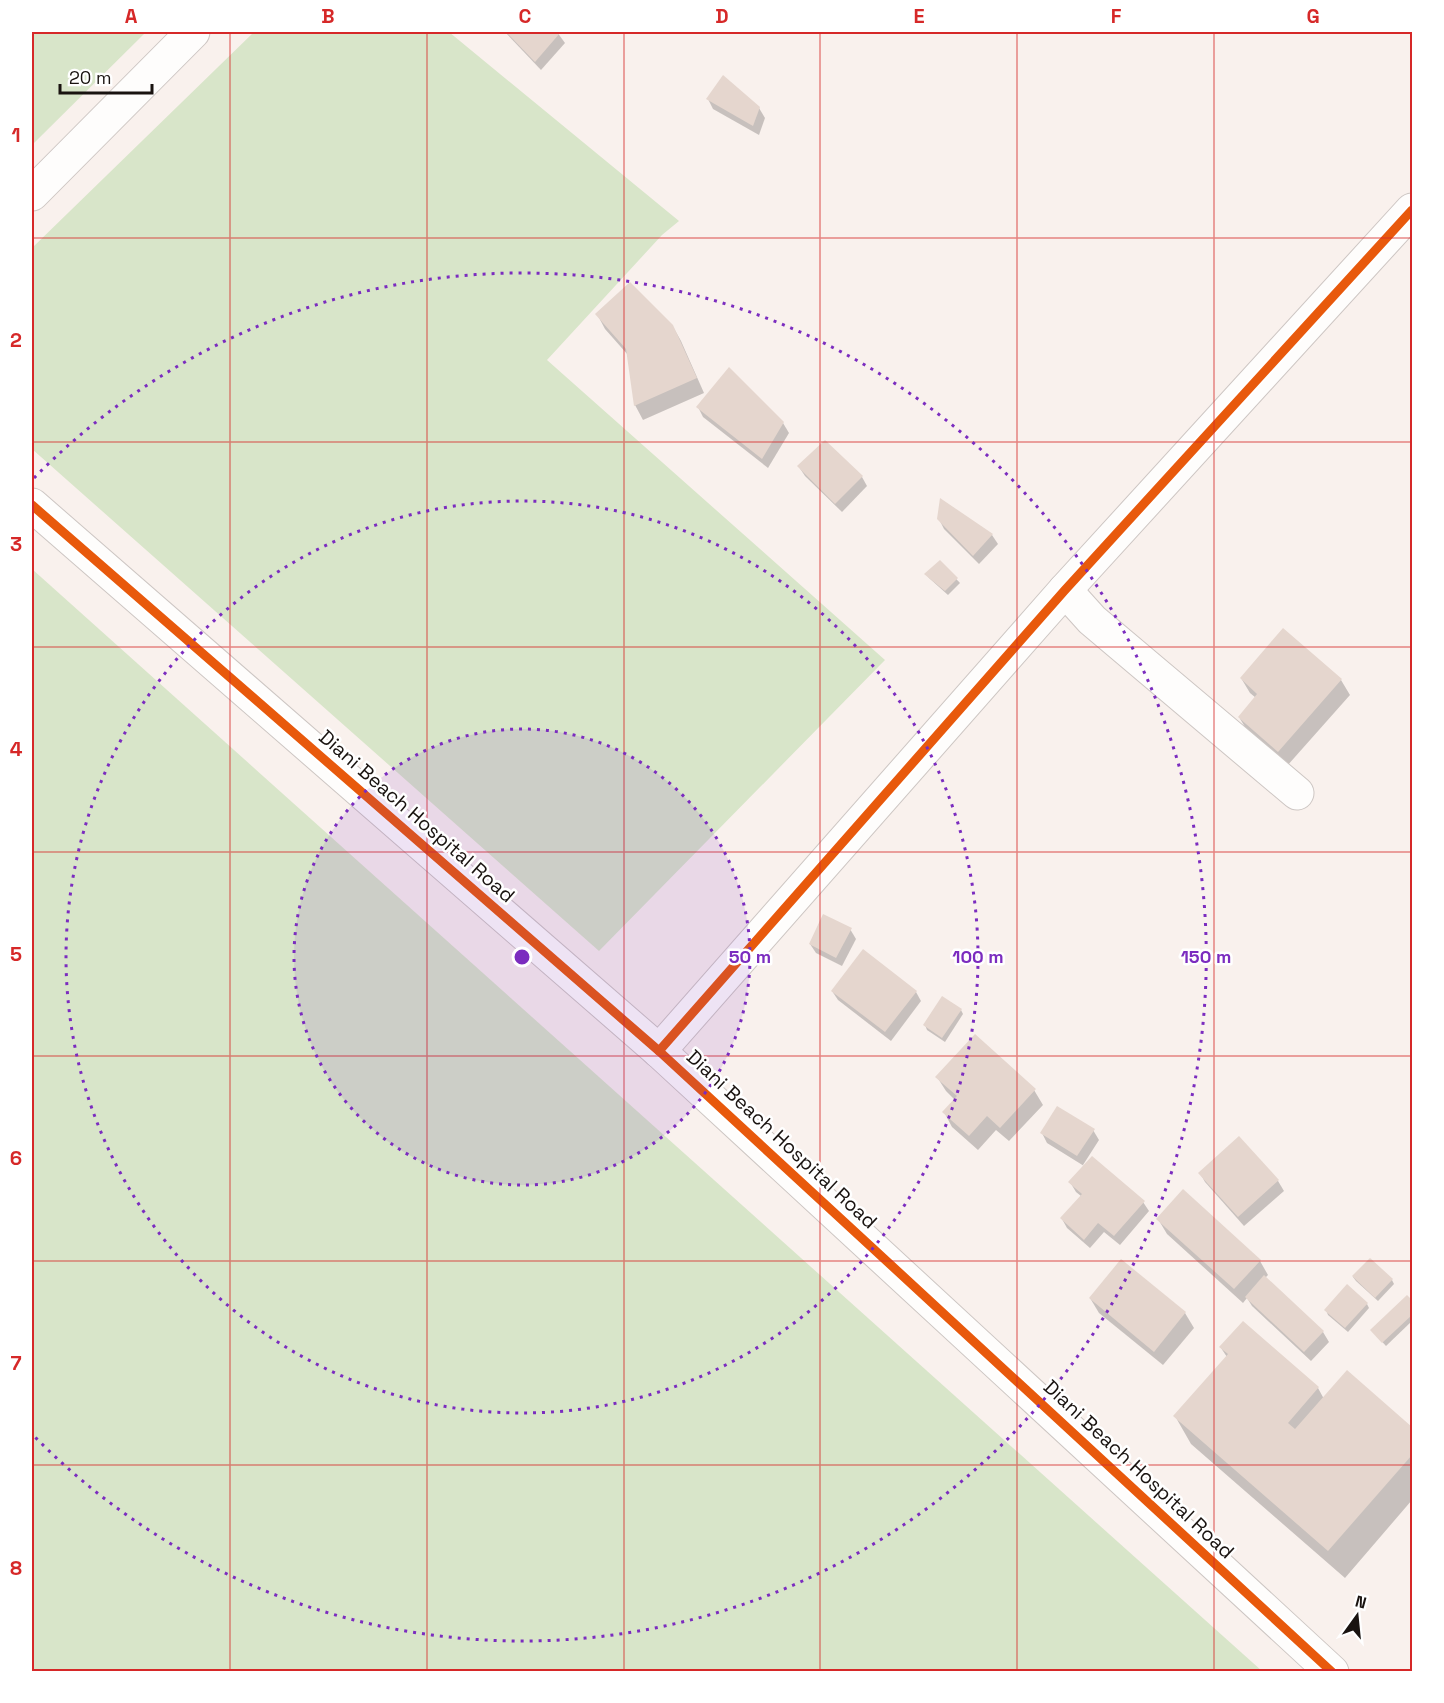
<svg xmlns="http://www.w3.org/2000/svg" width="1444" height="1703" font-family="'Space Grotesk',sans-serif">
<rect width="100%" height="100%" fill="#f9f1ed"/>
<g fill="#d8e5c9">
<polygon points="32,32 146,32 32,145"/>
<polygon points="254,32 449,32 679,221 662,235 547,360 885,660 599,951 32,449 32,248"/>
<polygon points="32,569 1262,1671 32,1671"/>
</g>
<g fill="#0003">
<polygon points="505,32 557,32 565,43 541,70"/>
<polygon points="708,99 759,108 765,118 759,135 713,109"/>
<polygon points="597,314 672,325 681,341 704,393 643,420 635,405 628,355 605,329"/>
<polygon points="698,407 783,423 789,433 768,468 703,417"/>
<polygon points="799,467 862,477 867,486 842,512 805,476"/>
<polygon points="942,501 992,535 998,544 979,564 944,529 939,519"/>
<polygon points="940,562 960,583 948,595 929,578 926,574"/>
<polygon points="1284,630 1341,680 1350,695 1287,766 1248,732 1239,717 1256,698 1250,693 1241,678"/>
<polygon points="850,929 856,939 842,966 816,953 810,944"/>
<polygon points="832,991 916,992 921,1001 891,1041 838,1000"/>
<polygon points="961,1010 963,1014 945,1042 927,1030 925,1025"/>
<polygon points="937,1077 1034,1090 1043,1105 1009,1141 996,1130 978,1150 952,1127 944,1112 955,1100 946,1091"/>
<polygon points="1093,1130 1099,1140 1083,1165 1084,1166 1047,1143 1042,1133"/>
<polygon points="1239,1138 1278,1181 1284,1191 1244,1226 1205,1182 1200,1173"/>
<polygon points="1070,1182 1143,1202 1149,1211 1120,1245 1104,1232 1090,1248 1067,1228 1062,1219 1081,1196 1076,1192"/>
<polygon points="1158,1219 1260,1261 1268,1275 1265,1278 1323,1332 1329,1342 1311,1361 1252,1306 1247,1298 1243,1303 1167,1234"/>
<polygon points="1121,1261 1185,1313 1194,1328 1163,1365 1099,1313 1090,1298"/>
<polygon points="1353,1277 1392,1280 1394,1284 1378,1301 1356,1281"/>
<polygon points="1407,1297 1412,1303 1412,1321 1386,1346 1375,1334"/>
<polygon points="1367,1304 1369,1308 1348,1332 1328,1315 1326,1310"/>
<polygon points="1221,1348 1318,1388 1324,1399 1348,1372 1412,1429 1412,1500 1345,1578 1191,1444 1175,1416 1227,1357"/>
</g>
<g fill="#e5d6ce">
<polygon points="506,32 559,32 560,33 535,62"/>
<polygon points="723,75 760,107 753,126 706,99"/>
<polygon points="630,282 673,325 697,378 634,406 626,349 595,314"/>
<polygon points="729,367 784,422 762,459 696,407"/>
<polygon points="825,440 863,476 835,504 797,466"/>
<polygon points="940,498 993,534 973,556 937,519"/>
<polygon points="940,560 958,578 945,591 924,574"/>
<polygon points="1283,628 1342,679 1278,752 1238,717 1257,694 1240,678"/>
<polygon points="823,914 852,928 836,958 809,944"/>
<polygon points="863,949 917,991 885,1032 831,991"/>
<polygon points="942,996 962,1009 942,1038 923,1025"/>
<polygon points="975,1034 1036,1089 1000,1128 987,1116 969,1136 942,1112 957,1096 935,1077"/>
<polygon points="1057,1106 1095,1129 1077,1156 1040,1133"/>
<polygon points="1239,1136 1279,1180 1238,1217 1198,1173"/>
<polygon points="1092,1156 1145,1201 1114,1236 1098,1223 1084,1240 1060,1218 1082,1194 1068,1182"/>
<polygon points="1183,1189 1261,1260 1234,1289 1156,1219"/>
<polygon points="1370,1258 1393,1279 1375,1298 1352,1276"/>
<polygon points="1121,1259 1186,1312 1154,1352 1089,1298"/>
<polygon points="1264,1275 1324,1331 1304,1352 1245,1297"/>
<polygon points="1347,1284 1368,1303 1345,1328 1324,1310"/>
<polygon points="1407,1295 1412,1300 1412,1315 1382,1343 1370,1330"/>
<polygon points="1243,1321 1319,1387 1288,1423 1295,1429 1347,1370 1412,1427 1412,1455 1328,1551 1173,1416 1228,1354 1219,1347"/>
</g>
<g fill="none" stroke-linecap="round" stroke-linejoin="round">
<defs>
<g id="minor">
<polyline points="32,194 193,32"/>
<polyline points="32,505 659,1051 1332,1672"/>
<polyline points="1065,590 1092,620 1297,793"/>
<polyline points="659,1051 1065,590 1412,210"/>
</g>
</defs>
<use href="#minor" stroke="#cdc6c3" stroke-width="35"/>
<use href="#minor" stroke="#fefdfc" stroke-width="33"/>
<defs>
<g id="cycleway">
<polyline points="32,505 659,1051 1332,1672"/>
<polyline points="659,1051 1065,590 1412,210"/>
</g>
</defs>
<use href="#cycleway" stroke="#fff" stroke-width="13"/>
<use href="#cycleway" stroke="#e8590c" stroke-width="9"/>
</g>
<path fill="none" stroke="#d62828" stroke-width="1.5" stroke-opacity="0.55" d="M230 32V1672M427 32V1672M624 32V1672M820 32V1672M1017 32V1672M1214 32V1672M32 238H1412M32 442H1412M32 647H1412M32 852H1412M32 1056H1412M32 1261H1412M32 1465H1412"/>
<circle cx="522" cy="957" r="228" fill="#7b2cbf" fill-opacity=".12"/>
<g fill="none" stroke="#7b2cbf" stroke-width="3" stroke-dasharray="3 6">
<circle cx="522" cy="957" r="228"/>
<circle cx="522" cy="957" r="456"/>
<path d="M34 478A684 684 0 1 1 34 1436"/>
</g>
<g text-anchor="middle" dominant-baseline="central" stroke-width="5" stroke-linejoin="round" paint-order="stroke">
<g font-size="20" fill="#191310" stroke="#fff">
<text transform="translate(417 816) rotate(41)">Diani Beach Hospital Road</text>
<text transform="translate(782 1139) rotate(43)">Diani Beach Hospital Road</text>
<text transform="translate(1139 1469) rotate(43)">Diani Beach Hospital Road</text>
</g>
</g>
<circle cx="522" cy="957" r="9" fill="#7b2cbf" stroke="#fff" stroke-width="3"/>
<g font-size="18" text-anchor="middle" font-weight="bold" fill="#7b2cbf" stroke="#fff" stroke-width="5" stroke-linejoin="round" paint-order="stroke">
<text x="750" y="963">50 m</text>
<text x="978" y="963">100 m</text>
<text x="1206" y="963">150 m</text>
</g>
<rect width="1444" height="1703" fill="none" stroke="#ffffff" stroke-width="66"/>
<g transform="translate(1357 1616) rotate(15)" stroke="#ffffff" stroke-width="4.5" paint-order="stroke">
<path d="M0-4.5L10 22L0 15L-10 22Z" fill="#191310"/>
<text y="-9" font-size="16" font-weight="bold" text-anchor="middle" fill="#191310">N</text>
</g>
<path d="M60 84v9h92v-9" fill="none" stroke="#191310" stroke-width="3"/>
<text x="69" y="84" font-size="18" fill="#191310" stroke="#ffffff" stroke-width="4.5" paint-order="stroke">20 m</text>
<rect x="33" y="33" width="1378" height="1637" fill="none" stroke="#d62828" stroke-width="2"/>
<g font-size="20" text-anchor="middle" font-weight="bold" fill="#d62828">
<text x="131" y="23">A</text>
<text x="328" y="23">B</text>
<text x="525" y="23">C</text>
<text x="722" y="23">D</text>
<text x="919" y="23">E</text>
<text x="1116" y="23">F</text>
<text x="1313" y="23">G</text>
<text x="16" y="142">1</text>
<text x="16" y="347">2</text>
<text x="16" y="551">3</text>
<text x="16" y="756">4</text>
<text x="16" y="961">5</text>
<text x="16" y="1165">6</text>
<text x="16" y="1370">7</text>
<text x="16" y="1575">8</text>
</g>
</svg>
